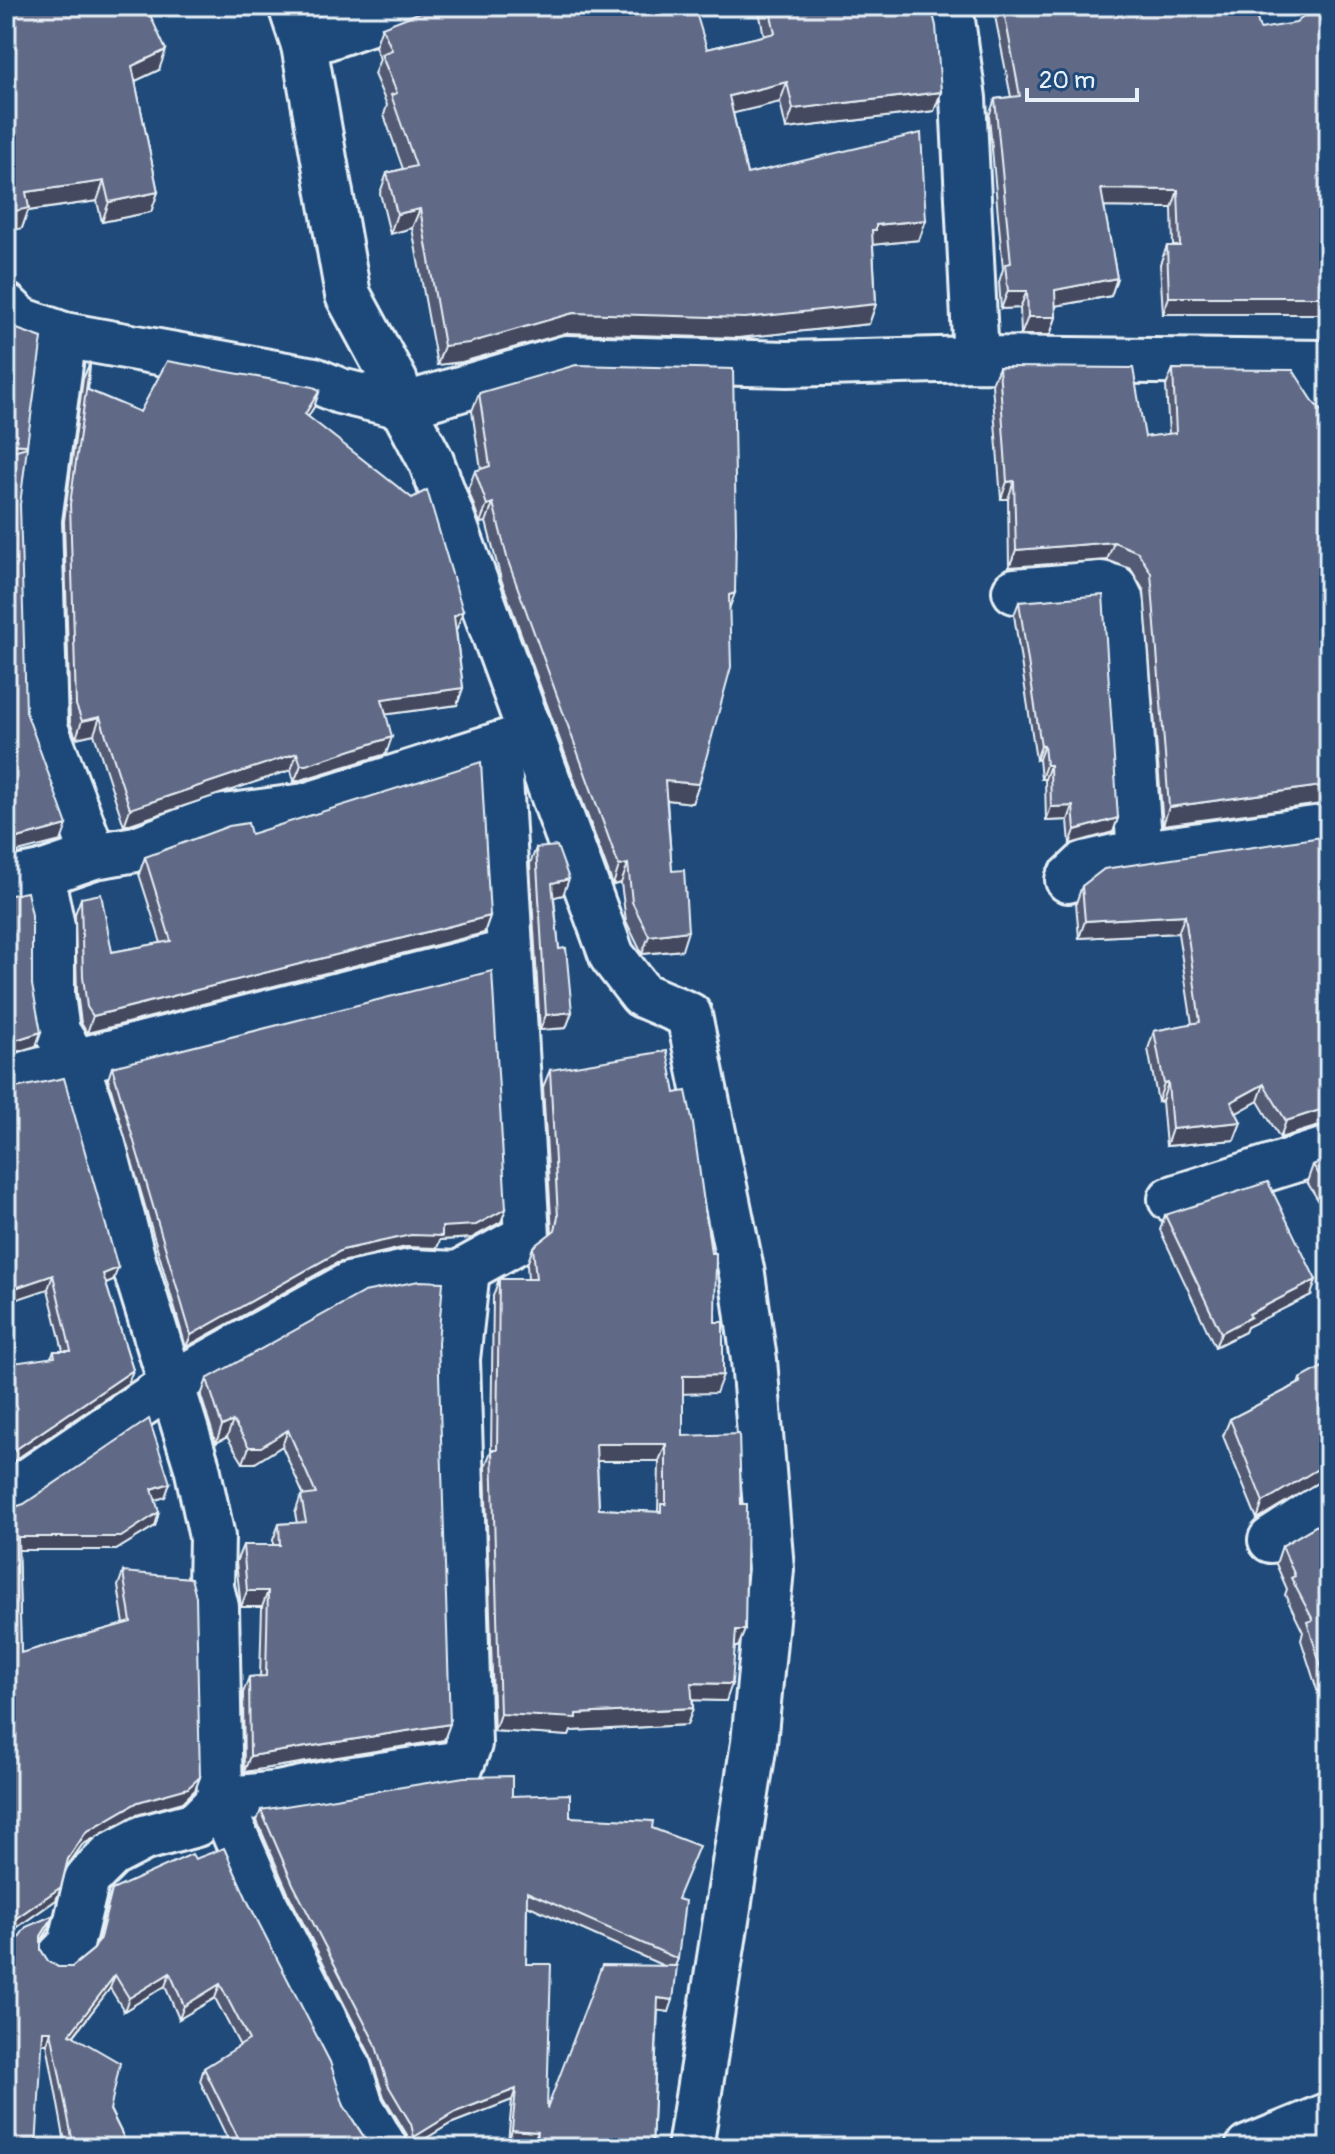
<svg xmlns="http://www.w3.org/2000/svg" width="1335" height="2154" font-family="Pangolin,sans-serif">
<rect width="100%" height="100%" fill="#1f4a7a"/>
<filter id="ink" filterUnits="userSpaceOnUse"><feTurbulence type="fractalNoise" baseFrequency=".0125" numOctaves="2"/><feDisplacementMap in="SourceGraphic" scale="16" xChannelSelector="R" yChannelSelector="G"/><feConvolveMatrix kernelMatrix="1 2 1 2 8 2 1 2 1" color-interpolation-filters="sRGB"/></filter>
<g filter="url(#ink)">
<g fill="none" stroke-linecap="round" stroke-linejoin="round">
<defs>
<g id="minor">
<polyline points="291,6 304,45 348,295 395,382 402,406 431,461 612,956 642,995 689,1015 742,1274 754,1360 771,1569 754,1743 690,2148"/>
<polyline points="950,6 963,98 976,359"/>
<polyline points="304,45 417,6"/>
<polyline points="6,306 21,320 64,335 314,380 340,391 402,406 566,358 787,364 976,359 1329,363"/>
<polyline points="64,335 39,520 45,727 94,856"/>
<polyline points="1302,365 1329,408"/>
<polyline points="1015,591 1101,584 1115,588 1122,602 1140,854"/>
<polyline points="41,874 52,926 52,995 57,1032 75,1060 103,1144 133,1260 197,1467 212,1537 211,1587 216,1607 220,1800 266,1906 348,2066 361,2107 385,2148"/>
<polyline points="1068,880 1085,864 1115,857 1329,827"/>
<polyline points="6,881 41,874 94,856 136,849 217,818 305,806 526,736"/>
<polyline points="6,1079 510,952"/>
<polyline points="1171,1199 1329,1149"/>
<polyline points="6,1496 171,1384 349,1285 411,1272 458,1274 527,1236 498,745"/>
<polyline points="1271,1540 1329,1502"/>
<polyline points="60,1956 71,1945 87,1879 111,1855 144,1838 196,1824 220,1800 278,1794 340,1781 462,1763 469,1744 457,1359 467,1270"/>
<polyline points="1248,2148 1329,2115"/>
</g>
</defs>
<use href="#minor" stroke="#e8f1f8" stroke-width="50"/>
<use href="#minor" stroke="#1f4a7a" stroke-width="44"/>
</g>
<g fill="#535a73" stroke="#e8f1f8" stroke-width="2" fill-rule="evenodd">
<polygon points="6,6 159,70 135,81 158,192 151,212 102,222 97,201 28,211 22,228 6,232"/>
<polygon points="758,6 931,6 941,92 934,111 786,129 780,102 733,113 747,174 919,240 873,245 876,304 869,324 738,338 566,333 462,362 437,365 412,228 390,234 380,193 387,173 403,169 384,115 387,105 374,74 380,59 375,47 382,27 707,49 764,36"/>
<polygon points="993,6 1253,6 1329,314 1163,314 1160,264 1167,246 1173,246 1172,208 1104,207 1117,278 1111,296 1056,306 1056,317 1050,335 1021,335 1020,308 1001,309 999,282 1003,269 989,116 995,99 1011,97"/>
<polygon points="90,362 88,390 140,412 314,407 308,416 457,628 456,629 463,688 457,705 386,714 386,754 300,782 294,782 291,770 124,826 94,734 76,738 70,722 64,521 83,379"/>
<polygon points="999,367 1145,437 1169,434 1166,386 1173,369 1315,404 1324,413 1326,802 1163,825 1144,591 1131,569 1107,560 1009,567 1008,499 1001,499 992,384"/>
<polygon points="479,393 729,608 699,784 692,803 667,800 672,871 682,950 642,954 626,921 621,883 613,885 501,579 486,522 480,523 468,489 475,471 481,469 472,411"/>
<polygon points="1019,602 1118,818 1113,832 1070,844 1068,820 1046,821 1045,779 1041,779 1039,759 1036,760 1014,615"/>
<polygon points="251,834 490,916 484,933 87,1033 81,1023 77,993 75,914 81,898 112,952 161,943 139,874 145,857"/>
<polygon points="1329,836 1329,1125 1322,1125 1280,1138 1258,1101 1236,1113 1241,1122 1234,1140 1166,1146 1162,1101 1158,1102 1148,1049 1154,1031 1192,1024 1178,933 1079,938 1076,903 1082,886"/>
<polygon points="536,848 563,895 554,897 559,949 572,1012 566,1028 540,1030 530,864"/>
<polygon points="112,1067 506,1209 501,1222 472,1238 440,1240 437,1248 406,1247 337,1263 186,1347 108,1079"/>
<path d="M550 1070 715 1322 716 1393H683V1436L738 1647H735L726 1701 693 1700V1708L687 1725 571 1731 569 1736 494 1731 485 1467 491 1451 493 1296 499 1279H528L527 1265 533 1247 552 1233 543 1087ZM597 1461H659L658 1512 599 1509Z"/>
<polygon points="6,1090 113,1281 106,1284 133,1370 128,1383 51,1357 54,1351 63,1351 48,1289"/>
<polygon points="1329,1158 1329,1218 1307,1182 1313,1165"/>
<polygon points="1165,1215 1311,1295 1247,1327 1245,1332 1215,1347 1160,1230"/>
<polygon points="438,1343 444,1740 244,1772 243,1693 249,1677 260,1676 262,1607 241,1607 236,1562 243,1545 273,1545 273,1540 279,1524 297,1523 295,1513 301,1496 304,1496 282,1446 255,1463 243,1463 227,1437 216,1443 201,1396 207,1379"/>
<polygon points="1329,1370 1329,1478 1327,1477 1257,1519 1223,1436 1230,1419 1298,1384 1300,1379"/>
<polygon points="170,1483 165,1497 155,1500 159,1512 155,1526 116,1550 18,1550 21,1653 124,1624 118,1586 123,1572 200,1777 195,1790 183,1802 133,1816 82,1845 65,1869 56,1900 6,1935 6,1506 12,1508"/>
<polygon points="1329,1518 1329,1689 1318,1693 1301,1640 1303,1632 1285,1595 1287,1589 1276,1564 1282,1546"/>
<path d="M512 1796 570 1817 652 1828 677 1900 678 1959 675 1966 669 2012 658 2010 652 2147 657 2148H533V2144L508 2142 512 2100 450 2124 410 2148 407 2135 384 2097 370 2055 289 1895 257 1821 261 1810ZM527 1905 664 1966 547 2109 526 1964Z"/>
<polygon points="195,1859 249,1904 344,2106 371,2148 232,2148 200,2081 204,2068 240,2046 215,1998 179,2019 165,1986 124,2011 110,1988 74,2036 129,2148 66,2148 47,2044 42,2044 6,2148 6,1956 54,1915 49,1928 41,1941 41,1950 48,1961 58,1967 72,1967 94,1949 97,1943 107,1903 112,1890"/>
</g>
<g fill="#444a5e" stroke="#e8f1f8" stroke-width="2">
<polygon points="166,50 159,70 125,86 132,66"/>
<polygon points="787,82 780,102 722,116 729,96"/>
<polygon points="941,92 934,111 786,129 793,109"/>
<polygon points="104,181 97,201 28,211 22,228 6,232 6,213 26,192"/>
<polygon points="1101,189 1178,190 1172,208 1095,207"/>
<polygon points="158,192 151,212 102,222 109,202"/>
<polygon points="420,209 412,228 390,234 397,214"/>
<polygon points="926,220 919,240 871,245 872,230 876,225"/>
<polygon points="1117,278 1111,296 1049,307 1055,290"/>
<polygon points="1008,291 1027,291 1020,308 1001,309"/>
<polygon points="1169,297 1329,297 1329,314 1163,314"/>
<polygon points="876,304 869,324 738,338 566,333 462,362 437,365 444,346 573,313"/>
<polygon points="1028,317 1056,317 1050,335 1021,335"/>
<polygon points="320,390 314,407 299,431 305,414"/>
<polygon points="6,444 27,445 22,459 6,459"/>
<polygon points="1014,481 1008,499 1001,499 1007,482"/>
<polygon points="493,503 486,522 480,523 487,505"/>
<polygon points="1114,542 1107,560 1009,567 1016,550"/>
<polygon points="735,593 728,612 729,595"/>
<polygon points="463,611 457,628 448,633 454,616"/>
<polygon points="463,688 457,705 375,716 382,699"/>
<polygon points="100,717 94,734 76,738 82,721"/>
<polygon points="392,737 386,754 294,782 301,765"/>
<polygon points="1044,745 1039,759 1036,760 1041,746"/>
<polygon points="297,753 291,770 124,826 130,809"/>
<polygon points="1046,765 1050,765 1045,779 1041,779"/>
<polygon points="665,781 699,784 692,803 659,799"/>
<polygon points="1329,785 1329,803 1163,825 1169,807"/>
<polygon points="1073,806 1068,820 1046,821 1051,807"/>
<polygon points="1118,818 1113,832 1070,844 1075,830"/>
<polygon points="67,825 61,841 6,855 6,841"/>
<polygon points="628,864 621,883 613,885 619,866"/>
<polygon points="569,879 563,895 547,899 552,883"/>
<polygon points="1185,915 1178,933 1079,938 1085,921"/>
<polygon points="490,916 484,933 87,1033 93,1016"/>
<polygon points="688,931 682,950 642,954 649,936"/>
<polygon points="572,1012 566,1028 540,1030 546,1015"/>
<polygon points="41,1032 36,1046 6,1055 6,1043"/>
<polygon points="1168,1083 1162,1101 1158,1102 1164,1084"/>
<polygon points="1264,1084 1258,1101 1224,1120 1231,1102"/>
<polygon points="1329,1107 1329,1125 1322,1125 1280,1138 1286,1121"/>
<polygon points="1241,1122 1234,1140 1166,1146 1172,1129"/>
<polygon points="506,1209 501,1222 472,1238 440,1240 437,1248 406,1247 337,1263 186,1347 191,1335 342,1250 442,1227"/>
<polygon points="118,1268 113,1281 98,1287 103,1274"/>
<polygon points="53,1275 48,1289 6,1303 6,1291"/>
<polygon points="1316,1280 1311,1295 1247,1327 1245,1332 1215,1347 1221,1333 1249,1314"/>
<polygon points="133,1370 128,1383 6,1466 6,1456"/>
<polygon points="723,1375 716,1393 677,1394 683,1376"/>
<polygon points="233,1421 227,1437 216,1443 222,1426"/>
<polygon points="288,1430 282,1446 255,1463 243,1463 249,1447"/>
<polygon points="596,1444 666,1444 659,1461 590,1461"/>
<polygon points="1329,1462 1329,1471 1327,1477 1257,1519 1263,1502"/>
<polygon points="170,1483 165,1497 147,1503 152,1489"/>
<polygon points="159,1512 155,1526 116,1550 13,1550 18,1537"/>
<polygon points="247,1591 268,1591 262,1607 241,1607"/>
<polygon points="736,1630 745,1630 738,1647 730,1647"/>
<polygon points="1329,1674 1329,1689 1318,1693 1324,1675"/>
<polygon points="691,1683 732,1684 726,1701 685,1700"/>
<polygon points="693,1708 687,1725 571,1731 569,1736 494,1731 500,1714 576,1714"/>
<polygon points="450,1724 444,1740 244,1772 250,1756"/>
<polygon points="200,1777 195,1790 183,1802 133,1816 82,1845 63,1872 68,1859 86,1832 138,1802"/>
<polygon points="61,1887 56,1900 6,1935 6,1925"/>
<polygon points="54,1915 49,1928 36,1949 41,1936"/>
<polygon points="170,1973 165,1986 124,2011 129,1998"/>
<polygon points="115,1975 110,1988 65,2047 70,2034"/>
<polygon points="220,1984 215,1998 179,2019 184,2006"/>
<polygon points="658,1998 673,2000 669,2012 654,2010"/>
<polygon points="43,2031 51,2031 47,2044 38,2044"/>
<polygon points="516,2089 512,2100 450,2124 410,2148 414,2137 455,2112"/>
<polygon points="512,2130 538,2132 533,2144 508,2142"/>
</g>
<g fill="#616986" stroke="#e8f1f8" stroke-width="2" fill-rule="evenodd">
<polygon points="6,6 146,6 166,50 132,66 158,192 109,202 104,181 26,192 29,208 6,213"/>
<polygon points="436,6 694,6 707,49 775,33 769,6 931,6 936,26 941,92 793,109 787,82 729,96 747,174 921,133 926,220 876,225 876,230 872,230 876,304 745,318 573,313 469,343 444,346 420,209 397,214 387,173 416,166 391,95 397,93 381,54 392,50 382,27"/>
<polygon points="1003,6 1253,6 1260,29 1296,23 1316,6 1329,6 1329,297 1169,297 1167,246 1180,246 1178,190 1101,189 1117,278 1055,290 1056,317 1028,317 1027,291 1008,291 1005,264 1011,263 995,99 1020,96"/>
<polygon points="6,320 17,329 42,338 27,445 6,444"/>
<polygon points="167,361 313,387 320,390 305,414 412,498 427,490 463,611 454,616 463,688 382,699 392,737 306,765 301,765 297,753 130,809 100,717 82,721 76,705 70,504 90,362 88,390 140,412"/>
<polygon points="576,365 733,369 736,532 735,593 729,595 731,667 699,784 665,781 672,871 684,870 688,931 649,936 632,902 628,864 619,866 508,561 493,503 487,505 475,471 490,466 479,393"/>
<polygon points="999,367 1133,368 1145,437 1176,433 1173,369 1293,370 1315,404 1324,413 1329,414 1329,785 1169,807 1151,573 1138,552 1114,542 1016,550 1014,481 1007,482"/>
<polygon points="27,447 20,505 26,712 67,825 6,841 6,453"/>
<polygon points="1103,595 1118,818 1075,830 1073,806 1051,807 1050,765 1046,765 1044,745 1041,746 1019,602"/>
<polygon points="481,762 490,916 93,1016 87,1007 83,977 81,898 101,894 112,952 171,941 145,857 229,826 248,823 251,834"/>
<polygon points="1329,836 1329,1107 1286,1121 1264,1084 1231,1102 1241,1122 1172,1129 1168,1083 1164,1084 1154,1031 1200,1022 1185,915 1085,921 1082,886 1104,869"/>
<polygon points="557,846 569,879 552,883 559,949 566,948 572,1012 546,1015 536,848"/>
<polygon points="27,892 32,915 32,985 41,1032 6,1043 6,896"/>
<polygon points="492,971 506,1209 476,1225 442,1227 442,1236 411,1235 342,1250 191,1335 112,1067"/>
<path d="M667 1051 675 1093 686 1091 693 1124 711 1253H716L715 1322H723V1375L683 1376V1436L739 1434 741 1504H747L745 1630H736L732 1684 691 1683 693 1708 576 1714V1718L500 1714 492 1450H497L499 1279H536L533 1247 555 1230 558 1217 550 1070ZM596 1444H666V1504H661V1512L599 1509Z"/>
<polygon points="64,1078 118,1268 103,1274 133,1370 6,1456 6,1364 55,1357 54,1351 71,1351 53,1275 6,1291 6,1090"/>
<polygon points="1329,1158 1329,1190 1313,1165"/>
<polygon points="1268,1182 1316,1280 1249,1314 1251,1317 1221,1333 1165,1215"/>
<polygon points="419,1281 443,1282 438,1343 450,1724 250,1756 249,1677 266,1676 268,1591 247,1591 243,1545 280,1545 279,1524 306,1522 301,1496 316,1494 288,1430 261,1447 249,1447 233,1421 222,1426 207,1379 364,1292"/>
<polygon points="1326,1365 1329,1370 1329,1462 1263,1502 1230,1419 1302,1382 1300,1379"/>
<polygon points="149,1419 170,1483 152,1489 159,1512 121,1537 18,1537 21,1653 131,1622 123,1572 191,1578 196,1597 200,1777 188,1788 138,1802 86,1832 68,1859 61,1887 6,1925 6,1506 12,1508 24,1504"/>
<polygon points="1329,1518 1329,1674 1324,1675 1307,1622 1313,1620 1291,1578 1295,1576 1282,1546"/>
<polygon points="512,1776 512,1796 570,1794 570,1817 653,1821 652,1828 699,1846 677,1899 685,1901 678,1959 527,1892 526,1964 551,1964 547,2109 602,1965 677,1966 673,2000 658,1998 652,2147 657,2148 536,2148 538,2132 512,2130 516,2089 455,2112 414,2137 411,2124 388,2085 375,2043 293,1884 261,1810 464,1777"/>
<polygon points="224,1848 249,1904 330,2062 344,2106 371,2148 243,2148 204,2068 249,2040 220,1984 184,2006 170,1973 129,1998 115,1975 70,2034 120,2063 110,2110 129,2148 74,2148 51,2031 43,2031 36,2148 6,2148 6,1972 13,1963 6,1956 26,1927 54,1915 41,1936 41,1950 48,1961 58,1967 72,1967 94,1949 100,1938 112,1890 192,1854 195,1859"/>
</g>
</g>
<rect width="1335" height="2154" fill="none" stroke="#1f4a7a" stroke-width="32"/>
<rect x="16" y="16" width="1303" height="2122" fill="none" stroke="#e8f1f8" stroke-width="3" filter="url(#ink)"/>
<path d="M1027 88v12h110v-12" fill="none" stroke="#e8f1f8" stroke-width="4"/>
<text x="1039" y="88" font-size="24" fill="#e8f1f8" stroke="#1f4a7a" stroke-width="6" paint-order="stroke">20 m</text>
</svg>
